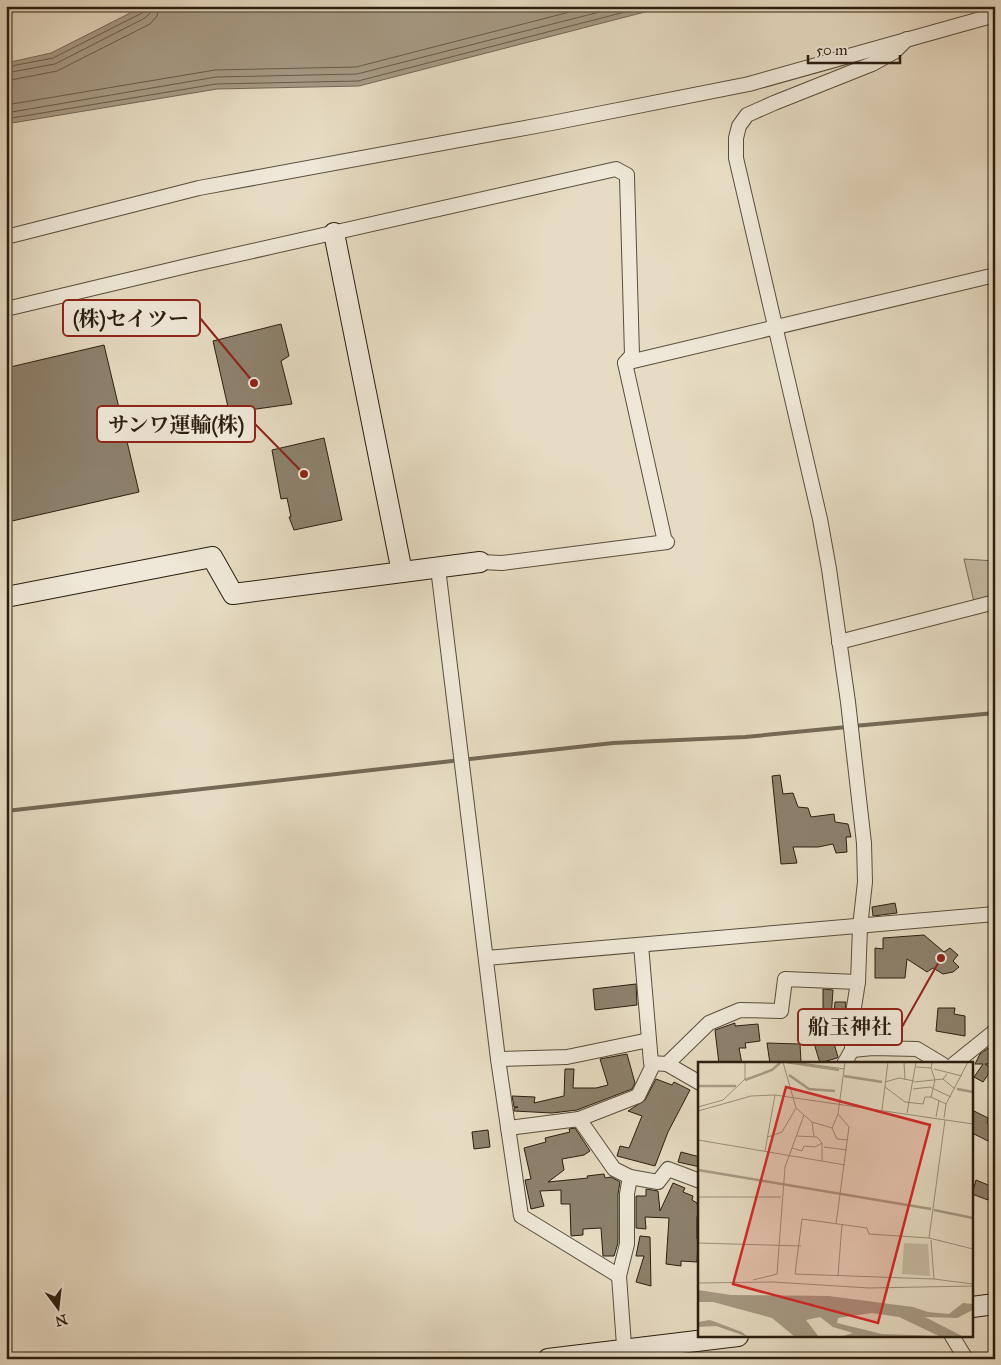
<svg xmlns="http://www.w3.org/2000/svg" width="1001" height="1365" font-family="'IM FELL Great Primer','Noto Serif JP',serif">
<rect width="100%" height="100%" fill="#e7dcc3"/>
<filter id="stains"><feTurbulence type="fractalNoise" baseFrequency=".004" numOctaves="4"/><feColorMatrix values="0 0 0 0 .2 0 0 0 0 .09 0 0 0 0 .02 0 0 0 .5 -.17"/></filter>
<radialGradient id="worn" r=".72"><stop offset=".6" stop-color="#630" stop-opacity="0"/><stop offset="1" stop-color="#630" stop-opacity=".3"/></radialGradient>
<polygon fill="#c7bca5" stroke="#796d5a" points="964,559 995,561 995,596 974,602"/>
<polygon fill="#a79b86" stroke="#756957" points="144,6 668,6 359,86 217,89 6,124 6,63 51,53"/>
<g fill="none" stroke-linecap="round" stroke-linejoin="round">
<g stroke="#695c4b" stroke-width="1">
<polyline points="6,67 53,58 142,13 145,6"/>
<polyline points="6,73 55,64 145,18 150,13 151,6"/>
<polyline points="6,81 57,71 150,24 157,16 159,6"/>
<polyline points="6,105 215,70 356,67 593,6"/>
<polyline points="6,113 216,77 357,74 623,6"/>
<polyline points="6,119 216,84 358,81 648,6"/>
</g>
<g stroke="#756957" stroke-width="4">
<polyline points="854,726 995,713"/>
<polyline points="6,811 613,743 745,737 847,727"/>
</g>
</g>
<g fill="#8d816d" stroke="#2b1e10">
<polygon points="281,324 289,356 281,361 292,404 235,412 228,407 213,341"/>
<polygon points="104,345 139,492 12,521 6,498 6,368"/>
<polygon points="324,438 342,520 294,530 289,517 291,517 287,498 281,499 272,450"/>
<polygon points="780,775 783,794 793,793 798,807 808,808 811,817 834,814 835,822 848,824 851,837 846,837 847,852 836,853 833,844 818,847 793,847 797,863 781,864 772,776"/>
<polygon points="895,903 897,913 873,916 872,907"/>
<polygon points="924,935 944,952 950,948 958,955 953,961 959,967 953,972 943,974 933,968 927,972 907,959 905,978 875,978 875,948 883,949 883,938"/>
<polygon points="636,984 637,1005 595,1010 593,989"/>
<polygon points="823,989 833,990 831,1019 823,1019"/>
<polygon points="835,1002 846,1002 843,1027 833,1026"/>
<polygon points="938,1008 955,1008 954,1014 965,1016 965,1036 936,1031"/>
<polygon points="735,1023 735,1026 758,1024 760,1041 745,1043 746,1048 739,1048 742,1064 719,1064 715,1030"/>
<polygon points="832,1037 838,1057 837,1058 820,1063 813,1040"/>
<polygon points="767,1043 800,1044 801,1062 770,1064"/>
<polygon points="988,1048 995,1053 995,1060 992,1064 985,1064 992,1069 983,1082 974,1077 983,1064 975,1064 980,1054"/>
<polygon points="627,1054 635,1083 632,1089 577,1110 552,1113 514,1111 514,1108 518,1107 514,1107 512,1096 535,1097 534,1103 564,1096 565,1069 574,1069 573,1088 596,1088 608,1085 600,1059"/>
<polygon points="656,1079 672,1085 674,1082 690,1090 668,1132 655,1166 617,1156 620,1146 629,1148 642,1116 628,1111 645,1100"/>
<polygon points="972,1110 988,1118 987,1123 995,1130 988,1141 972,1133"/>
<polygon points="575,1128 590,1151 584,1155 562,1159 564,1170 548,1182 588,1178 587,1176 604,1174 605,1178 611,1177 620,1182 618,1194 618,1243 614,1256 603,1256 601,1228 583,1229 583,1235 571,1236 570,1204 561,1204 561,1190 540,1191 544,1206 531,1209 525,1180 531,1179 524,1148 546,1142 545,1138 570,1132 569,1129"/>
<polygon points="488,1130 490,1147 474,1149 472,1132"/>
<polygon points="681,1152 700,1157 700,1167 678,1162"/>
<polygon points="976,1180 993,1187 988,1200 972,1194"/>
<polygon points="673,1183 685,1188 683,1192 693,1196 692,1200 697,1203 698,1209 700,1210 697,1217 697,1239 698,1239 697,1262 681,1261 681,1266 666,1264 669,1218 645,1217 646,1229 636,1228 636,1196 646,1196 646,1189 658,1191 660,1211"/>
<polygon points="640,1236 650,1237 651,1286 636,1282 644,1256 636,1256"/>
</g>
<g fill="none" stroke-linecap="round" stroke-linejoin="round">
<defs>
<g id="street">
<polyline points="6,237 199,188 552,123 749,84 995,15"/>
<polyline points="6,309 195,264 616,169 627,175 627,177 632,355 625,363 665,542"/>
<polyline points="625,363 995,275"/>
<polyline points="480,562 502,563 667,542"/>
<polyline points="438,568 498,1059 521,1216 619,1276"/>
<polyline points="839,642 995,602"/>
<polyline points="641,945 651,1063 667,1064"/>
<polyline points="486,958 995,914"/>
<polyline points="852,1050 873,1048 917,1049 942,1064"/>
<polyline points="498,1059 567,1057 649,1040"/>
<polyline points="844,1064 852,1050 852,1020 858,982 860,927 865,882 864,843 848,702 829,569 820,519 736,158 736,138 739,126 747,115 774,103 872,64 894,52 907,39"/>
<polyline points="954,1064 995,1031"/>
<polyline points="700,1083 667,1064 709,1023 740,1010 781,1011 785,979 858,982"/>
<polyline points="579,1119 638,1096 654,1063"/>
<polyline points="508,1128 579,1119 614,1169 630,1177"/>
<polyline points="952,1336 966,1359"/>
<polyline points="625,1359 619,1276 627,1244 627,1194 630,1177 658,1182 668,1169 700,1181"/>
</g>
<g id="secondary">
<polyline points="334,233 402,572"/>
<polyline points="6,597 212,557 233,594 480,562"/>
<polyline points="972,1307 995,1304"/>
<polyline points="548,1359 738,1336"/>
</g>
</defs>
<use href="#street" stroke="#5a4e3d" stroke-width="16"/>
<use href="#secondary" stroke="#2b1e10" stroke-width="22"/>
<use href="#street" stroke="#efe8d8" stroke-width="14"/>
<use href="#secondary" stroke="#efe8d8" stroke-width="20"/>
</g>
<g transform="translate(698 1062)">
<rect width="275" height="275" fill="#e7dcc3"/>
<path d="M206 181 230 182 232 214 204 212Z" fill="#c7bca5"/>
<path d="M0 228 33 233 131 234 215 245 230 250 251 252 265 241 275 242V248L259 256 227 255 266 275H141L155 271 135 265 122 255 108 258 121 275H97L74 256 15 240H0ZM174 251 201 255 241 274 184 272 139 261 140 256ZM12 258 44 270 50 275 18 264 0 265V260Z" fill="#a79b86" fill-rule="evenodd"/>
<path fill="none" stroke="#a79b86" stroke-width="2.5" d="M88 0 141 8M91 13 111 27 137 29M146 14 184 20M47 18 74 8 83 0M0 24H38M259 27 275 30M0 108 233 147M236 148 275 156"/>
<path fill="none" stroke="#9c907b" stroke-width="1" d="M85 0 98 46 114 60 134 66 140 52 147 0M96 0 147 7M206 0 207 18M218 5 233 6 234 0M233 6 237 18 233 35M236 7 264 14M245 17 257 27M187 20 201 16 216 19M216 20 245 17 249 12M187 25 207 40 225 42 227 35H233L248 42M215 27 232 25 253 35M0 45 25 38 47 17V0M184 48 190 0M0 49 53 34 77 33 275 62M209 51 218 0M238 55 241 38M246 56 248 42 270 0M114 60 116 75M134 66 139 77 150 78M70 75 84 70 98 46M0 78 147 103M126 85 149 88M94 86 104 89 106 84 117 85 124 81 119 75 99 74M67 89 77 33M124 99V81M0 135H83M104 157 97 212 236 217M104 157 169 166 171 172 231 176 275 187M138 162 151 65 140 52M231 176 247 58M233 178 236 217 275 222M0 181 103 184M140 214 144 162M55 218 79 212 87 105 106 53M0 221 75 220 171 226 275 224"/>
<path fill="#d62828" fill-opacity="0.15" stroke="#d62828" stroke-width="2.5" d="M88 25 232 63 180 261 35 222Z"/>
<rect width="275" height="275" fill="none" stroke="#2b1e10" stroke-width="2.5"/>
</g>
<path fill="none" stroke="#8f2418" stroke-width="2" d="M254 383L200 318M304 474L255 424M941 958L902 1027"/>
<g fill="#8f2418" stroke="#efe8d8" stroke-width="2">
<circle cx="254" cy="383" r="5"/>
<circle cx="304" cy="474" r="5"/>
<circle cx="941" cy="958" r="5"/>
</g>
<g fill="#efe8d8" stroke="#8f2418" stroke-width="2">
<rect x="63" y="300" width="137" height="36" rx="5"/>
<rect x="97" y="406" width="158" height="36" rx="5"/>
<rect x="798" y="1009" width="104" height="36" rx="5"/>
</g>
<g font-size="21" text-anchor="middle" font-weight="bold" fill="#2b1e10">
<text x="131" y="326">(株)セイツー</text>
<text x="176" y="432">サンワ運輸(株)</text>
<text x="850" y="1034">船玉神社</text>
</g>
<rect width="1001" height="1365" fill="none" stroke="#e7dcc3" stroke-width="25"/>
<rect x="8" y="8" width="986" height="1350" fill="none" stroke="#2b1e10" stroke-width="2.5"/>
<rect x="12" y="12" width="976" height="1340" fill="none" stroke="#2b1e10"/>
<g transform="translate(58 1308) rotate(165)" stroke="#efe8d8" stroke-width="4" paint-order="stroke">
<path d="M0-4L9 19L0 12L-9 19Z" fill="#2b1e10"/>
<text y="-8" font-size="14" font-weight="bold" text-anchor="middle" fill="#2b1e10">N</text>
</g>
<path d="M808 55v8h92v-8" fill="none" stroke="#2b1e10" stroke-width="2.5"/>
<text x="816" y="55" font-size="15" fill="#2b1e10" stroke="#efe8d8" stroke-width="4" paint-order="stroke">50 m</text>
<rect width="100%" height="100%" filter="url(#stains)"/>
<rect width="100%" height="100%" fill="url(#worn)"/>
</svg>
